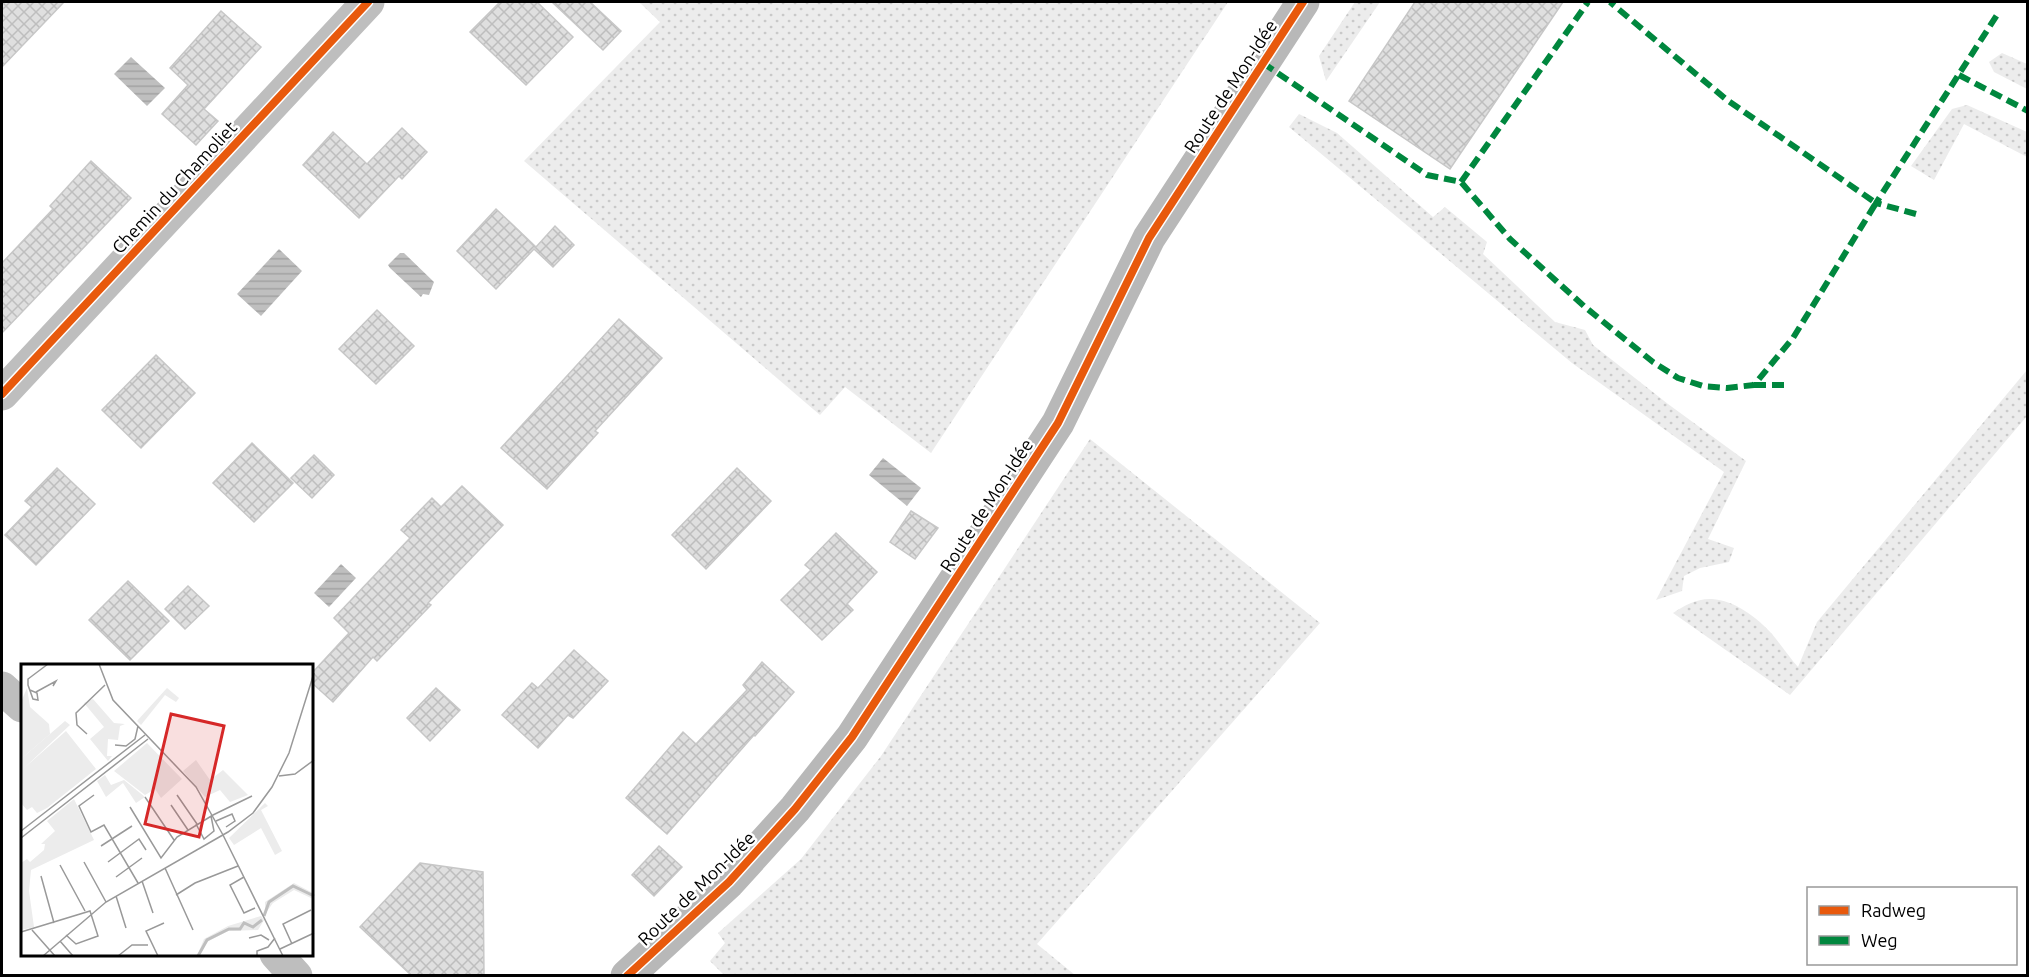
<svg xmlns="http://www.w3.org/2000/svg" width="2029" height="977" font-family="Ubuntu,sans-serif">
<defs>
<pattern id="grass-dots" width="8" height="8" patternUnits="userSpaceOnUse" patternTransform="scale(1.5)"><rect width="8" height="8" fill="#ececec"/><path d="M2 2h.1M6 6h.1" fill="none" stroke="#c9c9c9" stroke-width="1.8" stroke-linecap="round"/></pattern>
<pattern id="water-rules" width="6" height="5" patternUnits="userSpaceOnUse" patternTransform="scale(1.5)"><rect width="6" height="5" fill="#bfbfbf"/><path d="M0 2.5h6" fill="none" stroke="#a2a2a2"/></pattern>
<pattern id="building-cross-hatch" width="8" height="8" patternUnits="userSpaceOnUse" patternTransform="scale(1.5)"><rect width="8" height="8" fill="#dfdfdf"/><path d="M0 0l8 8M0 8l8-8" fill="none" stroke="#bebebe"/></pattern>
</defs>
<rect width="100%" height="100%" fill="#fff"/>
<g fill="url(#grass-dots)">
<polygon points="639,2 1228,2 931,453 845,387 820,415 524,161 660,22"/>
<polygon points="1355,2 1380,2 1326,81 1319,56"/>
<polygon points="2002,53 2027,64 2027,89 1994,72 1989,62"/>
<polygon points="1967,105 2027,132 2027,157 1964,124 1934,180 1911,166 1952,109"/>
<polygon points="1299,114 1337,133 1433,217 1445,207 1487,242 1483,254 1555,322 1585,330 1593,345 1668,404 1746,461 1708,539 1734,548 1729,562 1700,568 1684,576 1682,591 1656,600 1724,472 1572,363 1289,127"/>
<path d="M2027 370V416L1790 695 1673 613C1685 605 1698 598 1712 599 1734 600 1758 618 1772 634 1781 645 1789 657 1798 667L1817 622Z"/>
<polygon points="1090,439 1320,623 1037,944 1075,975 724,975 710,961 725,943 718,933 801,859 881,756"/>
</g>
<g fill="url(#water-rules)">
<polygon points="131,57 165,88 147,106 114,74"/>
<polygon points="279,249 302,271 261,316 237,294"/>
<polygon points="400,253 404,253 434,282 429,295 423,294 421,297 390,268 388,265"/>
<polygon points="883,458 921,488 907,506 869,475"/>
<polygon points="341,564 356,578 329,607 314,593"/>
</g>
<g fill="url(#building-cross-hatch)" stroke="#c7c7c7" stroke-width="1.5">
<polygon points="2,2 64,2 2,67"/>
<polygon points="500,2 537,2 573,37 526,85 470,32"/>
<polygon points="552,2 590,2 621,31 603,50"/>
<polygon points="1415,2 1563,2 1450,169 1349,101"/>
<polygon points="221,11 261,47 204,109 218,121 196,145 162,114 188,85 170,68"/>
<polygon points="402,128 427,152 402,179 399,176 359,218 303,165 333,132 367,164"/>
<polygon points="91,161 131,198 2,333 2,263 53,209 50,206"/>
<polygon points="496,209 536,247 555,226 574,245 553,267 534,249 496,289 457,251"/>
<polygon points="377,310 414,346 376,384 339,349"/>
<polygon points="619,319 662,358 595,431 598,433 547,489 501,448"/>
<polygon points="156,355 195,393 141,448 102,410"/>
<polygon points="252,443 293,483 254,522 213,483"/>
<polygon points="314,455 334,475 312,498 291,478"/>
<polygon points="57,468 95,504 36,565 5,535 32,507 25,501"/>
<polygon points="737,468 771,501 706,569 672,535"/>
<polygon points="462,486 503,525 428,603 431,605 377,661 373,657 333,702 312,683 312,673 349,633 334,618 410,538 401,530 432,498 441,507"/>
<polygon points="911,511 938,528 915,559 890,542"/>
<polygon points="836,533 877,572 847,604 853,610 822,640 781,600 811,570 805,565"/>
<polygon points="128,581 169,621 130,660 89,620"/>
<polygon points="188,586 209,606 185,629 165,609"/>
<polygon points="574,650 608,681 573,718 568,715 538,748 502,715 532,683 538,688"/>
<polygon points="762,662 794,692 755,736 754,735 667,834 626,798 683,732 696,744 747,690 743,685"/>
<polygon points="436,688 460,710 430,741 407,718"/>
<polygon points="659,846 682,867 654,896 632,875"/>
<polygon points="420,863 483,872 484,975 411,975 360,927"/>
</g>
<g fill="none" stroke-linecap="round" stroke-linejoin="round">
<g stroke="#bebebe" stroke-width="33">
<polyline points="2,394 368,2"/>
<polyline points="2,688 22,706"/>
<polyline points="276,954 296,976"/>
</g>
<polyline stroke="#b8b8b8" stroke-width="33" points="627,976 729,882 795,809 852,737 1058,423 1149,238 1303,2"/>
<g stroke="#00873e" stroke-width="6" stroke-dasharray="12 6" stroke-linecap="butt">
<polyline points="1263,63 1427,175 1461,182 1510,239 1585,307 1653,362 1678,378 1703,386 1727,388 1754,385 1793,338 1876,203 1727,100 1610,2"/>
<polyline points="1959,75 2028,111"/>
<polyline points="1461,182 1588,2"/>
<polyline points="1916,214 1876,203 1997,15"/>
<polyline points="1754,385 1784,385"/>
</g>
<defs>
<g id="cycleway">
<polyline points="2,394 368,2"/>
<polyline points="627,976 729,882 795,809 852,737 1058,423 1149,238 1303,2"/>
</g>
</defs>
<use href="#cycleway" stroke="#fff" stroke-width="11"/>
<use href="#cycleway" stroke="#e8590c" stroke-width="8"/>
</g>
<g text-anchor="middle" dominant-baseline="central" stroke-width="5" stroke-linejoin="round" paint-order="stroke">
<g font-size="18" fill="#000" stroke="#fff">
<text transform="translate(1230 86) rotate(-57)">Route de Mon-Idée</text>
<text transform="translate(174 187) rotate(-47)">Chemin du Chamoliet</text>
<text transform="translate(986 505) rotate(-57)">Route de Mon-Idée</text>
<text transform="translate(696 888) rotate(-44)">Route de Mon-Idée</text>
</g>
</g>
<g transform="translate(21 664)">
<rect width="292" height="292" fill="#fff"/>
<path d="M72 35 93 59 104 60 99 62 97 76 87 75 86 92H91L87 97 69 75 83 63 63 39ZM44 57 49 61 2 105 45 67 75 105 26 144 16 149 11 143 6 146 0 139V95ZM126 79 161 115 140 134 134 125 124 131 93 107ZM175 96 189 116 202 106 227 131 209 138 199 126 184 133 162 107ZM84 111 90 121 103 116 124 133 115 139 102 119 85 133 76 117ZM53 135 73 176 10 206 8 227 13 263 0 266V199L6 195 9 198 23 186 24 180H20L34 167 26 157ZM244 139 247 142 240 146 261 187 254 191 240 164 213 181 208 174Z" fill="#ececec"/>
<path d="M6 24 9 43 28 60 29 70 0 95V38ZM146 24 158 34 155 38 144 31 120 61 116 57Z" fill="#ececec"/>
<path d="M273 219 292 229V235L273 226 252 239 244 250V238ZM240 252 243 256 237 266 207 267 186 278 176 292 183 275 207 262Z" fill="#ececec"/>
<path fill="none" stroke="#bfbfbf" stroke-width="3" d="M243 252 248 238 272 222 293 232M177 292 186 276 208 265H219L223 259 232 263 241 256"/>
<path fill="none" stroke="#999" stroke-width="1.5" d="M78 0 92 36 175 123 202 171M9 26 16 29 17 36 12 35 7 21V15L27 0M15 28 35 17 32 22M66 70 56 61 55 49 84 21M94 81 105 82 114 75 117 62M258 112 274 110 293 96M73 131 58 142 70 168 83 161 117 219M156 131 176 160M124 133 153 176M150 141 167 166M109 143 140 194 156 173 192 151M192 151 231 132M195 157 211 150 214 157 205 163M175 160 183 175 193 167 190 152M0 167 124 71M202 171 262 292M0 174 127 75M80 182 111 162M63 198 85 238M87 198 118 175 125 186M39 201 64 247M144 204 172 266M20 212 33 259M95 213 121 194M223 213 209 221 223 249 234 244M121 217 132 249M155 231 174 219 217 202M95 232 105 264M11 266 34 292M0 268 69 247 77 272 55 280 45 271M228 274 240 271 248 276M39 277 52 292M271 280 262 260 290 246M259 285 293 269M22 292 85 238 207 168 232 149 251 123 268 89 293 9M97 292 111 281H127M137 292 125 267 143 259M236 292V287L247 283 254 274"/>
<path fill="#d62828" fill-opacity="0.15" stroke="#d62828" stroke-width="3" d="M150 50 203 62 178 173 124 160Z"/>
<rect width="292" height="292" fill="none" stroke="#000" stroke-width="3"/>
</g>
<rect width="2029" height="977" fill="none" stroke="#000000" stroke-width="6"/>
<rect x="1807" y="887" width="210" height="78" fill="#ffffff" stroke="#999999" stroke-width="1.5"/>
<rect x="1819" y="906" width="30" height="9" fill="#e8590c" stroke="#999999" stroke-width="1.5"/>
<text x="1861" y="917" font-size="18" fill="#000000">Radweg</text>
<rect x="1819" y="936" width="30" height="9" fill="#00873e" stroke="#999999" stroke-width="1.5"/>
<text x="1861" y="947" font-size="18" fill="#000000">Weg</text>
</svg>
